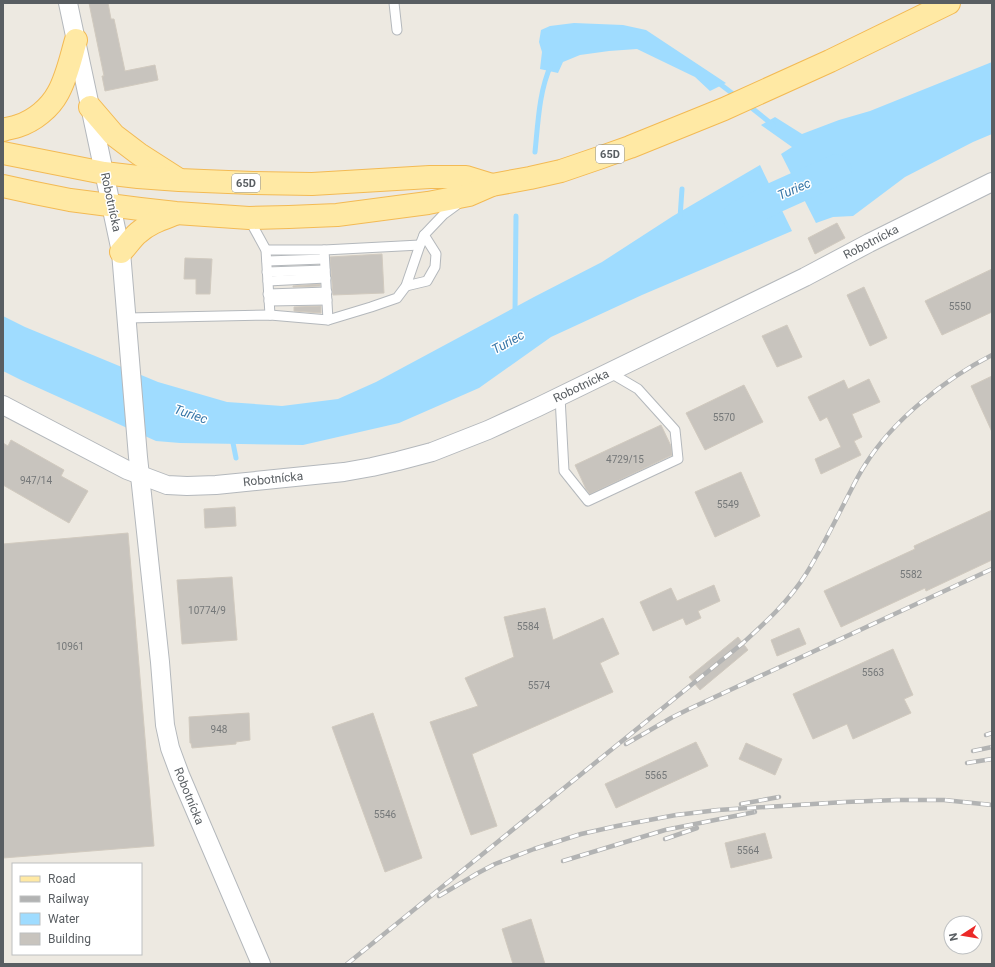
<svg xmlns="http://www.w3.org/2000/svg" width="995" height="967" font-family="Roboto,sans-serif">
<rect width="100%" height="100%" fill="#ede9e1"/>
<g fill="#9fdcff">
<polygon points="574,23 623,25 646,30 726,83 710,91 695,77 637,49 609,51 580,55 563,62 558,73 540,69 542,52 539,42 541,30 550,26"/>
<polygon points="992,62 992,134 973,142 905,177 853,216 833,217 816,223 781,154 792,147 761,125 775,117 802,134 839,120 870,111"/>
<polygon points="760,165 792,231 642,295 551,337 479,388 399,423 303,445 180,443 156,441 21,380 3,371 3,316 25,327 158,382 227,402 282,406 338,399 376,382 534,297 602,262 673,216"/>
</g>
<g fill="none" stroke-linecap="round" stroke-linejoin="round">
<g stroke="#9fdcff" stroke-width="5">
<polyline points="715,82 720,84 737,97"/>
<polyline points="748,105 773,125"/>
<path d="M535 152C538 123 539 91 551 65"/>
<polyline points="680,218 682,189"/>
<polyline points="515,313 516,216"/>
<polyline points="232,438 236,458"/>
</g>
<polyline stroke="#9fdcff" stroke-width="31" points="738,217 776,197 836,170"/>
</g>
<g fill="#c8c4be" stroke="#d1cabf">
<polygon points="89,3 108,3 111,19 114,19 125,71 155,65 158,80 105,91 102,76 104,76"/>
<polygon points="837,223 845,238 815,254 808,238"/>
<polygon points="382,254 384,293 333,295 330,257"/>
<polygon points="185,258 212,259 210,294 196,294 196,279 184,279"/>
<polygon points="992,269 992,312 942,335 925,301"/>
<polygon points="320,284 320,286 293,287 293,286"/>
<polygon points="864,287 887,338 870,346 847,295"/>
<polygon points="321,306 321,313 294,311 294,307"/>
<polygon points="787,325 802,357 777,367 762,336"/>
<polygon points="992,376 992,432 971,386"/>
<polygon points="869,379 880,402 852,414 862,437 854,441 861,455 821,474 815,459 841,447 827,417 820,421 808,397 844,380 848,389"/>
<polygon points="744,385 763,422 705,450 686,413"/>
<polygon points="661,425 671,446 672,455 590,494 586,489 575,465"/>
<polygon points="11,440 64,470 61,476 88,491 69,523 3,485 3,443 8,446"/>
<polygon points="741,472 760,516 715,537 695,492"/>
<polygon points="235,507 236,526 205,528 204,509"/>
<polygon points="992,510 992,560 926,591 925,588 841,627 824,591 915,549 914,546"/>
<polygon points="128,533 154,846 3,858 3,544"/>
<polygon points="232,577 237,640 182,644 177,580"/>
<polygon points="714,585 720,601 698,611 701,618 686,625 683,618 653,631 640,602 671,588 677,601"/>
<polygon points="545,608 553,640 603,618 619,654 600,663 613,692 472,754 497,826 471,835 430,722 478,706 465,678 514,657 504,617"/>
<polygon points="799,628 806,644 777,656 771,640"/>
<polygon points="738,637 748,650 700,690 689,677"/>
<polygon points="893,649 913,695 904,699 911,713 853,739 847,724 813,739 793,694"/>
<polygon points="249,713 250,740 236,742 236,744 192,748 191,743 190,743 189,717"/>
<polygon points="373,713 422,858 385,872 332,727"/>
<polygon points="696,742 708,766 616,808 605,784"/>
<polygon points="746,743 782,759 775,775 739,759"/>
<polygon points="765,833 772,858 731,868 725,843"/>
<polygon points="531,919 545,964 513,964 502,929"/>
</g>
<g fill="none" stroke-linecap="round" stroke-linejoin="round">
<defs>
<g id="service">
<polyline points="394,3 397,30"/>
<polyline points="249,219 266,250 270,315"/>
<polyline points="266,250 324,250 420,245"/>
<polyline points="324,250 328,320"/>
<polyline points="267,261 324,259"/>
<polyline points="267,272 325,270"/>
<polyline points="268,281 326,278"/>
<polyline points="406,286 427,281 435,267 436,254 424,235"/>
<polyline points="268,294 327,292"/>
<polyline points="269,301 327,300"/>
<polyline points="127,318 270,315 328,320 371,307 397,298 406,286 420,245 424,235 444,214 459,203"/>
<polyline points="560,397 564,471 588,501 678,459 675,430 638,389 609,372"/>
</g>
<g id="minor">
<polyline points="68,3 121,252 138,457 160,662 165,725 170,748 180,775 261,964"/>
<polyline points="3,405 127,470 167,485 187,486 216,485 344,472 372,467 398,461 432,452 488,430 538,407 805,277 869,243 992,182"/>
</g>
<g id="primary">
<polyline points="90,107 114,135 139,154 178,179"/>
<path d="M3 130C8 128 13 128 18 126 34 121 50 108 58 93 67 77 71 57 76 40"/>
<polyline points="3,153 104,173 138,177 179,180 253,183 312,184 430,177 466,177 492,185"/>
<polyline points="3,186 35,193 70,200 140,209 176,213 249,218 289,217 337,215 428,203 469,195 492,185 530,178 561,171 599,158 630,147 724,109 830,61 949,3"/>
<path d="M121 252C127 246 132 238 138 233 149 223 162 219 175 214"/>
</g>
</defs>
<use href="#service" stroke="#b4b8bc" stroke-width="11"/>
<use href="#minor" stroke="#b4b8bc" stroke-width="20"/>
<use href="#primary" stroke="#f3ba54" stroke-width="24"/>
<use href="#service" stroke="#fff" stroke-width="9"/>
<use href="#minor" stroke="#fff" stroke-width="18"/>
<use href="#primary" stroke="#ffe9a4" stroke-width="22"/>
<defs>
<g id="rail">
<polyline points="986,735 992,733"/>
<polyline points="626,744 671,718 689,709 992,569"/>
<polyline points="973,751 992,747"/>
<polyline points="967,763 992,759"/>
<polyline points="741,804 779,797"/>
<polyline points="665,839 697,828"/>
<polyline points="563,861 665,830 755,812"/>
<polyline points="439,896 478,873 495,864 534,849 581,834 617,826 676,815 718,810 845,802 896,800 944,800 992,805"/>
<path d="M347 964 743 643C766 622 789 601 806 574 822 548 835 521 849 494 854 484 859 474 865 465 893 420 945 379 992 355"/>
</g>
</defs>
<use href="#rail" stroke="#b2b3b3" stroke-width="4.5"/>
<use href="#rail" stroke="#fff" stroke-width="3" stroke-dasharray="9" stroke-linecap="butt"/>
</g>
<g text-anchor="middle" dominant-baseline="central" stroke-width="3" stroke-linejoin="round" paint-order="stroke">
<g font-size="10" fill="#757879">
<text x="960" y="306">5550</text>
<text x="724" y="417">5570</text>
<text x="625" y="459">4729/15</text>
<text x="36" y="480">947/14</text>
<text x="728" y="504">5549</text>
<text x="911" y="574">5582</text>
<text x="207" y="610">10774/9</text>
<text x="528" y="626">5584</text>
<text x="70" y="646">10961</text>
<text x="873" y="672">5563</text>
<text x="539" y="685">5574</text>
<text x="219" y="729">948</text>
<text x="656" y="775">5565</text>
<text x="385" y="814">5546</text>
<text x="748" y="850">5564</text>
</g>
<g fill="#fff" stroke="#8b8e91" stroke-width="1">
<rect x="596" y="145" width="28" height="18" rx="3"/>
<rect x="232" y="174" width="28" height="18" rx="3"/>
</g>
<g font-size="11" font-weight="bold" fill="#595e62">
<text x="610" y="154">65D</text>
<text x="246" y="183">65D</text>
</g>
<g font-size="12" fill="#595e62" stroke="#fff">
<text transform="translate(111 202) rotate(78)">Robotnícka</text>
<text transform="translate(871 242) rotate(-27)">Robotnícka</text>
<text transform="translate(581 386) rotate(-26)">Robotnícka</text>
<text transform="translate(273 479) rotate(-6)">Robotnícka</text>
<text transform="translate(189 796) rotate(68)">Robotnícka</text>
</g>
<g font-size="13" font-style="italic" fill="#3978a9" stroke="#fff">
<text transform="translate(794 189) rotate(-23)">Turiec</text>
<text transform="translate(508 342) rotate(-29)">Turiec</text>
<text transform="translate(191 414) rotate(19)">Turiec</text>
</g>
</g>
<rect width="995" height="967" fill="none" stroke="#595e62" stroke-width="8"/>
<rect x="12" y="863" width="130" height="92" fill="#ffffff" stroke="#bdbfc0"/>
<rect x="20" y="876" width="20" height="6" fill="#ffe9a4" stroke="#bdbfc0"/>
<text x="48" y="883" font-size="12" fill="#595e62">Road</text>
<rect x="20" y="896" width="20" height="6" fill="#b2b3b3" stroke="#bdbfc0"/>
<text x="48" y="903" font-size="12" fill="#595e62">Railway</text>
<rect x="20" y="913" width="20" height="12" fill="#9fdcff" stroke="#bdbfc0"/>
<text x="48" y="923" font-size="12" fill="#595e62">Water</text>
<rect x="20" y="933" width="20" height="12" fill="#c8c4be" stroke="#bdbfc0"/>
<text x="48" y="943" font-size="12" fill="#595e62">Building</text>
<g transform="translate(963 935) rotate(258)"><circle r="19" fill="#ffffff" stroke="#bdbfc0"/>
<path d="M0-3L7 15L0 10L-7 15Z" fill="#eb2928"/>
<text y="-6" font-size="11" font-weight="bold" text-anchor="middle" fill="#595e62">N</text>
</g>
</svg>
